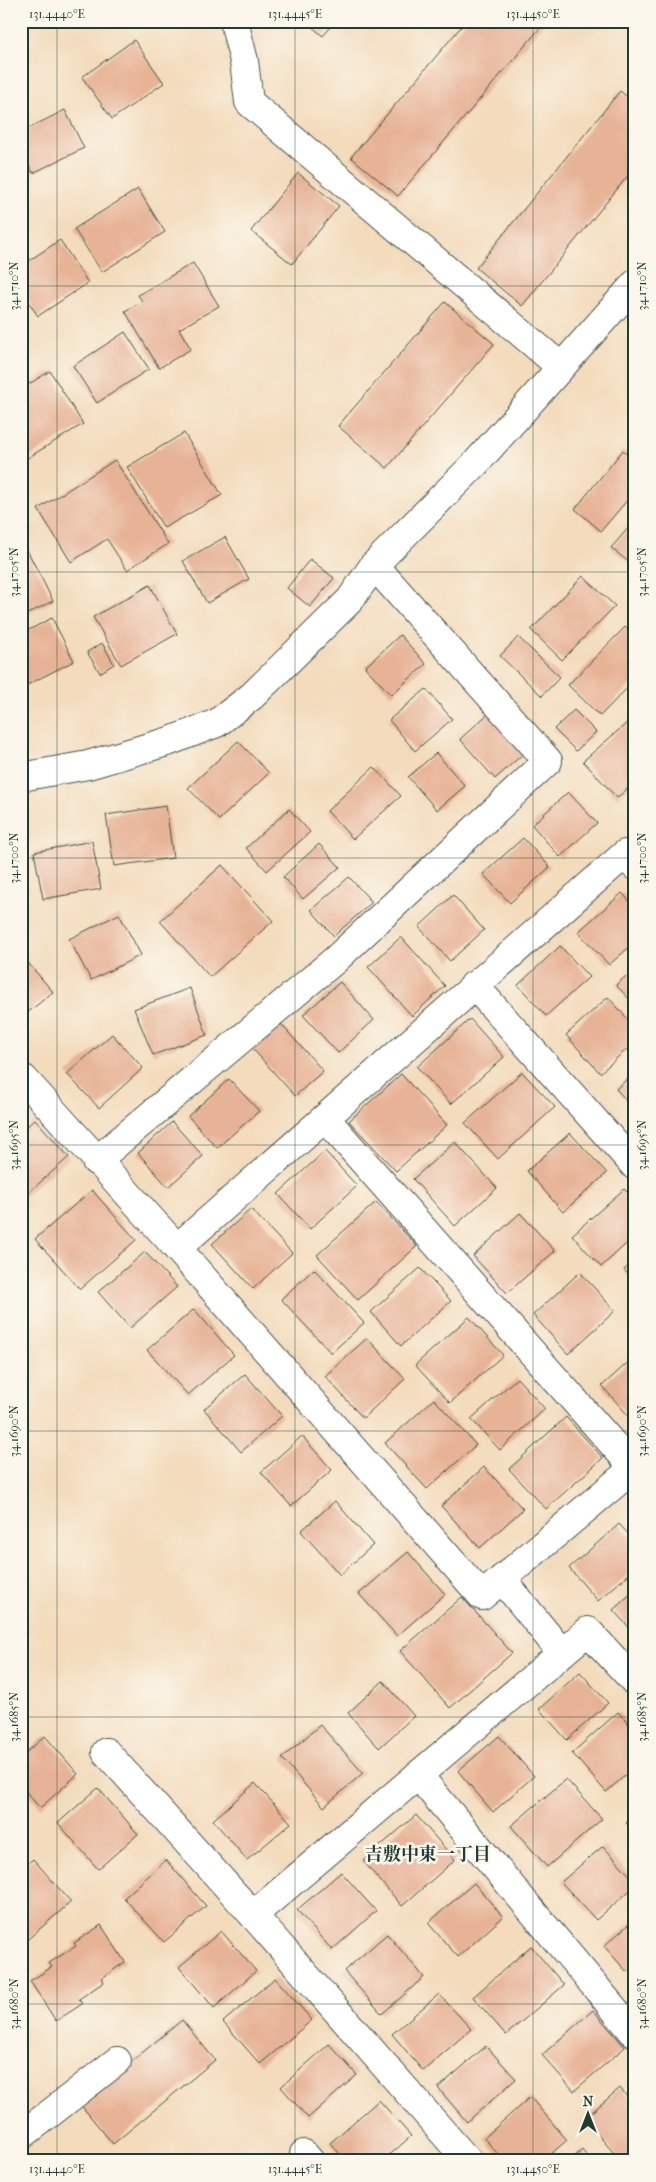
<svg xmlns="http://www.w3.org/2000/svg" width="656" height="2182" font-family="'IM FELL French Canon','Noto Serif JP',serif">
<rect width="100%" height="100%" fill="#fbf7ec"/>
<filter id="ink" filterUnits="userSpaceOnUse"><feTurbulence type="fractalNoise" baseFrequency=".02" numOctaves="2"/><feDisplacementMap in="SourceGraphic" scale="10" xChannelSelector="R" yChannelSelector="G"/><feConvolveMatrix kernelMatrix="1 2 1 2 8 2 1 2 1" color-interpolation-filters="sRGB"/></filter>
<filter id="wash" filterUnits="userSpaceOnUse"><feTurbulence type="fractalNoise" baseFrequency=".0096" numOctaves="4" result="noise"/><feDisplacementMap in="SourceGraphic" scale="20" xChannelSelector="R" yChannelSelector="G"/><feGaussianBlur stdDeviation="1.12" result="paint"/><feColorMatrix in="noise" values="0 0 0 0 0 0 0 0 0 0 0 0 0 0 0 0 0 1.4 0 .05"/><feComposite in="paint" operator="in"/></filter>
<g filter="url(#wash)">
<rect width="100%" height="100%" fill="#f3dbbc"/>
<g id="blocks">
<g fill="#e7b396">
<polygon points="305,21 336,21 323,36"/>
<polygon points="466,21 546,21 398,196 351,157"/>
<polygon points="134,40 164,83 112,119 82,77"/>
<polygon points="620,91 635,103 635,167 522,306 476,268"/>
<polygon points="65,110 84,148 33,173 21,150 21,132"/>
<polygon points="298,173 339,206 292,264 251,231"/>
<polygon points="138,189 165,232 102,272 74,229"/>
<polygon points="60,240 88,283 38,316 21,291 21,266"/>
<polygon points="193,263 219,306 179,329 191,349 159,368 125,311 142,301 138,295"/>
<polygon points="445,302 494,344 387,468 338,426"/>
<polygon points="125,332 149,369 97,403 73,366"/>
<polygon points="50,371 83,424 21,462 21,389"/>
<polygon points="184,433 222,495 164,528 127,467"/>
<polygon points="623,450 635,460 635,491 601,531 575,509"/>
<polygon points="115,460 168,544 127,570 107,539 71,562 38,509"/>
<polygon points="635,520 635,567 611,548"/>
<polygon points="225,537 249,579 207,603 183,561"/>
<polygon points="21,538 53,601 21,617"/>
<polygon points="310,559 334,578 310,607 287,588"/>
<polygon points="583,576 615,606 562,660 531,630"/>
<polygon points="150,585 177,634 121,665 93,617"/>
<polygon points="52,618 74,661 21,688 21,634"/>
<polygon points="625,627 635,637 635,680 600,716 568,685"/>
<polygon points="400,635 426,664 391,695 365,667"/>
<polygon points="518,637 560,677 542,696 500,656"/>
<polygon points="102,643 114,664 100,673 87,652"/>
<polygon points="426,689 452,719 415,751 389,720"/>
<polygon points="574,710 596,732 576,751 554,729"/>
<polygon points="489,713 524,753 495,779 460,739"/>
<polygon points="635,716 635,782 617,798 583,761"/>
<polygon points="238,741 269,773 219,820 188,788"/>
<polygon points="436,753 465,786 437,810 408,777"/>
<polygon points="374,767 401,796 353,839 327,811"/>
<polygon points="568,792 597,823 560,857 532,825"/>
<polygon points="166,806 173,858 114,866 106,815"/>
<polygon points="289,809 310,832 267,871 246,848"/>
<polygon points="523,838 550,867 510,903 483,874"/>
<polygon points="92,841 101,889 43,899 34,852"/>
<polygon points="319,844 340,867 303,899 283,877"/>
<polygon points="222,865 273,921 210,977 160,921"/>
<polygon points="349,877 372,902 334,936 311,910"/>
<polygon points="21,884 26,905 21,906"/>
<polygon points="622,893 635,907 635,942 609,965 578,932"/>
<polygon points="453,895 484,930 450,961 419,927"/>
<polygon points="119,914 141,955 91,980 69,939"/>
<polygon points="401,937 445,986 412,1016 368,967"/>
<polygon points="560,946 589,977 546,1016 518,985"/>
<polygon points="24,958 53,992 21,1018 21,960"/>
<polygon points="635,968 635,1005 616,985"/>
<polygon points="340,982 374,1020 338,1053 303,1015"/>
<polygon points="190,988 207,1035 153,1055 134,1009"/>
<polygon points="608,997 635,1027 635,1042 600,1073 566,1035"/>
<polygon points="470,1019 504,1057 451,1104 417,1067"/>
<polygon points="280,1023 323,1071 295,1096 252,1048"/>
<polygon points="112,1034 143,1068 99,1108 67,1074"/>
<polygon points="522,1072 555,1107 498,1159 465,1123"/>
<polygon points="635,1072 635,1110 616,1089"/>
<polygon points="401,1074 447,1125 396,1171 349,1121"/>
<polygon points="229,1079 259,1111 217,1148 188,1116"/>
<polygon points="35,1119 69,1157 21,1199 21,1132"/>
<polygon points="172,1122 203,1156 168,1187 138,1153"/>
<polygon points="570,1133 607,1173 563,1212 527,1171"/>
<polygon points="455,1142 497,1188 455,1226 413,1179"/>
<polygon points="325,1151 357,1186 310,1229 278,1194"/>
<polygon points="624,1189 635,1200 635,1236 601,1267 572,1235"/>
<polygon points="92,1190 136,1240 80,1289 35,1239"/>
<polygon points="376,1202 417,1246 358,1300 317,1255"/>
<polygon points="251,1209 292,1253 253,1289 212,1244"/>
<polygon points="520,1213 555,1251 507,1293 473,1256"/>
<polygon points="145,1252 177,1287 130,1328 98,1292"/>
<polygon points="635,1260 635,1282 624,1270"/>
<polygon points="420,1268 451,1301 401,1346 371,1312"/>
<polygon points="314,1269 364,1323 331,1353 281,1299"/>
<polygon points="580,1272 615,1311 568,1354 533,1315"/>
<polygon points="194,1309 234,1355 188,1395 147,1350"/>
<polygon points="469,1317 503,1355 450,1403 415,1365"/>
<polygon points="367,1338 405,1379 363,1418 325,1376"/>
<polygon points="635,1356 635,1419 633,1421 602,1386"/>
<polygon points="245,1374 282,1416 241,1452 204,1409"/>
<polygon points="517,1378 545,1409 500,1450 471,1419"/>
<polygon points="434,1399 476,1445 427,1489 385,1443"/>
<polygon points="566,1417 603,1458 546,1509 509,1469"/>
<polygon points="302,1436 332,1470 291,1506 261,1472"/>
<polygon points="484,1467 523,1509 480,1548 441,1506"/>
<polygon points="335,1501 373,1545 340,1575 301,1531"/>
<polygon points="619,1524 635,1541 635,1569 598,1601 569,1568"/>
<polygon points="408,1552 445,1594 397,1636 359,1594"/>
<polygon points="635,1590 635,1634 613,1610"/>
<polygon points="462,1597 512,1653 450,1708 400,1651"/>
<polygon points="580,1672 608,1703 567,1740 539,1709"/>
<polygon points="383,1681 414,1716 379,1748 348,1713"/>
<polygon points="618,1712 635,1731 635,1767 606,1792 572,1753"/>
<polygon points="320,1725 363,1773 324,1807 282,1758"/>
<polygon points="45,1736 78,1774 40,1808 21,1786 21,1757"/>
<polygon points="499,1736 534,1776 493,1812 458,1771"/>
<polygon points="566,1779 602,1819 547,1867 511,1826"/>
<polygon points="255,1783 291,1823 247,1860 213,1820"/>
<polygon points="98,1788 138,1834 98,1869 58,1823"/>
<polygon points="416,1815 455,1860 402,1906 363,1861"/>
<polygon points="635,1815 635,1832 626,1823"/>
<polygon points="603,1846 635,1881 635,1886 596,1920 561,1882"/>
<polygon points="33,1859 71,1902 21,1945 21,1869"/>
<polygon points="166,1860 206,1906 164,1942 124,1898"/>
<polygon points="341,1872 376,1911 332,1950 297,1910"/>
<polygon points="474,1883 503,1917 458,1957 428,1923"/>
<polygon points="635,1919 635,1965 627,1972 604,1946"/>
<polygon points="101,1925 125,1962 102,1978 104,1982 79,1999 82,2004 56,2021 30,1981 52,1967 49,1963 76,1946 74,1943"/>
<polygon points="221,1931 256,1971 214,2008 179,1967"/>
<polygon points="387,1934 424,1977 382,2014 344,1971"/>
<polygon points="531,1946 564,1985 506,2035 473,1997"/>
<polygon points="275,1978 312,2020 260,2064 223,2022"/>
<polygon points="439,1994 471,2029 423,2071 392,2034"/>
<polygon points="593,2010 625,2047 574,2091 542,2055"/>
<polygon points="182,2020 215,2060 113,2144 80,2104"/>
<polygon points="329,2044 357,2075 308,2118 281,2087"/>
<polygon points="486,2046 516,2079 467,2122 438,2088"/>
<polygon points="620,2088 635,2106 635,2161 621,2161 584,2119"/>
<polygon points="530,2097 567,2140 543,2161 504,2161 484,2138"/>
<polygon points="379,2100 411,2136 383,2161 346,2161 330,2143"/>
<polygon points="582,2150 591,2161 570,2161"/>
</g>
</g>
</g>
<g filter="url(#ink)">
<use href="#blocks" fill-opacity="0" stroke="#3f5548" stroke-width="1"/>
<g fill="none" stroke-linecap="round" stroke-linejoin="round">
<defs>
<g id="minor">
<polyline points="234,21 244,61 249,102 561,367"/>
<polyline points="21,777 88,765 170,741 217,723 252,696 350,600 374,565 476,463 635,284"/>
<polyline points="474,985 635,1166"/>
<polyline points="21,1081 24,1079 177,1248 482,1596 635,1467"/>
<polyline points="325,1118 634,1468"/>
<polyline points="96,1161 335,960 548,761 374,565"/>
<polyline points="177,1248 625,854 635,866"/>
<polyline points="502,1579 562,1653"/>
<polyline points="106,1752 253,1915 468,2161"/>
<polyline points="418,1775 635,2034"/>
<polyline points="253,1915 588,1631 635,1682"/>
<polyline points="21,2136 117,2061"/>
<polyline points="304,2154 310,2161"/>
</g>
</defs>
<use href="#minor" stroke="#3f5548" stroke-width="30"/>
<use href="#minor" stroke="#fff" stroke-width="28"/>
</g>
</g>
<path fill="none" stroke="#1f3d34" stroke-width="1" stroke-opacity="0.45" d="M57 21V2161M295 21V2161M533 21V2161M21 286H635M21 572H635M21 858H635M21 1145H635M21 1431H635M21 1717H635M21 2004H635"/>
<g text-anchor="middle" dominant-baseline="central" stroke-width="5" stroke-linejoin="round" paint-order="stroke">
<g font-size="18" font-weight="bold" fill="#1f3d34" stroke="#fbf7ec">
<text x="428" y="1854">吉敷中東一丁目</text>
</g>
</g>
<rect width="656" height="2182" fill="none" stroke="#fbf7ec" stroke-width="55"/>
<g transform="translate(588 2114)" stroke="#fbf7ec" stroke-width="4" paint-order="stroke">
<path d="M0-4L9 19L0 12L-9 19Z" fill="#1f3d34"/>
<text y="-8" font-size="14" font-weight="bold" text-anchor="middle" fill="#1f3d34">N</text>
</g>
<rect x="28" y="28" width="600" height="2126" fill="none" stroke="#1f3d34" stroke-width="2"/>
<g font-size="12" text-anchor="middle" fill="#1f3d34">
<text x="57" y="18">131.4440°E</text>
<text x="295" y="18">131.4445°E</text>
<text x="533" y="18">131.4450°E</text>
<text transform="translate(14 286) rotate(-90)" y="4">34.1710°N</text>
<text transform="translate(642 286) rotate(-90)" y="4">34.1710°N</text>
<text transform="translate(14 572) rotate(-90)" y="4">34.1705°N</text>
<text transform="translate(642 572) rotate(-90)" y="4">34.1705°N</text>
<text transform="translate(14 858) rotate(-90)" y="4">34.1700°N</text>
<text transform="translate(642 858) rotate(-90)" y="4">34.1700°N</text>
<text transform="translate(14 1145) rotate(-90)" y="4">34.1695°N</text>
<text transform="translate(642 1145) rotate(-90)" y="4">34.1695°N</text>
<text transform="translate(14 1431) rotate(-90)" y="4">34.1690°N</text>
<text transform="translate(642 1431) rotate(-90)" y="4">34.1690°N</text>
<text transform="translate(14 1717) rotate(-90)" y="4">34.1685°N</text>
<text transform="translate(642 1717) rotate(-90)" y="4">34.1685°N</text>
<text transform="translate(14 2004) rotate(-90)" y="4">34.1680°N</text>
<text transform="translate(642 2004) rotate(-90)" y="4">34.1680°N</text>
<text x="57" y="2173">131.4440°E</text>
<text x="295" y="2173">131.4445°E</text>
<text x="533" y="2173">131.4450°E</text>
</g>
</svg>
